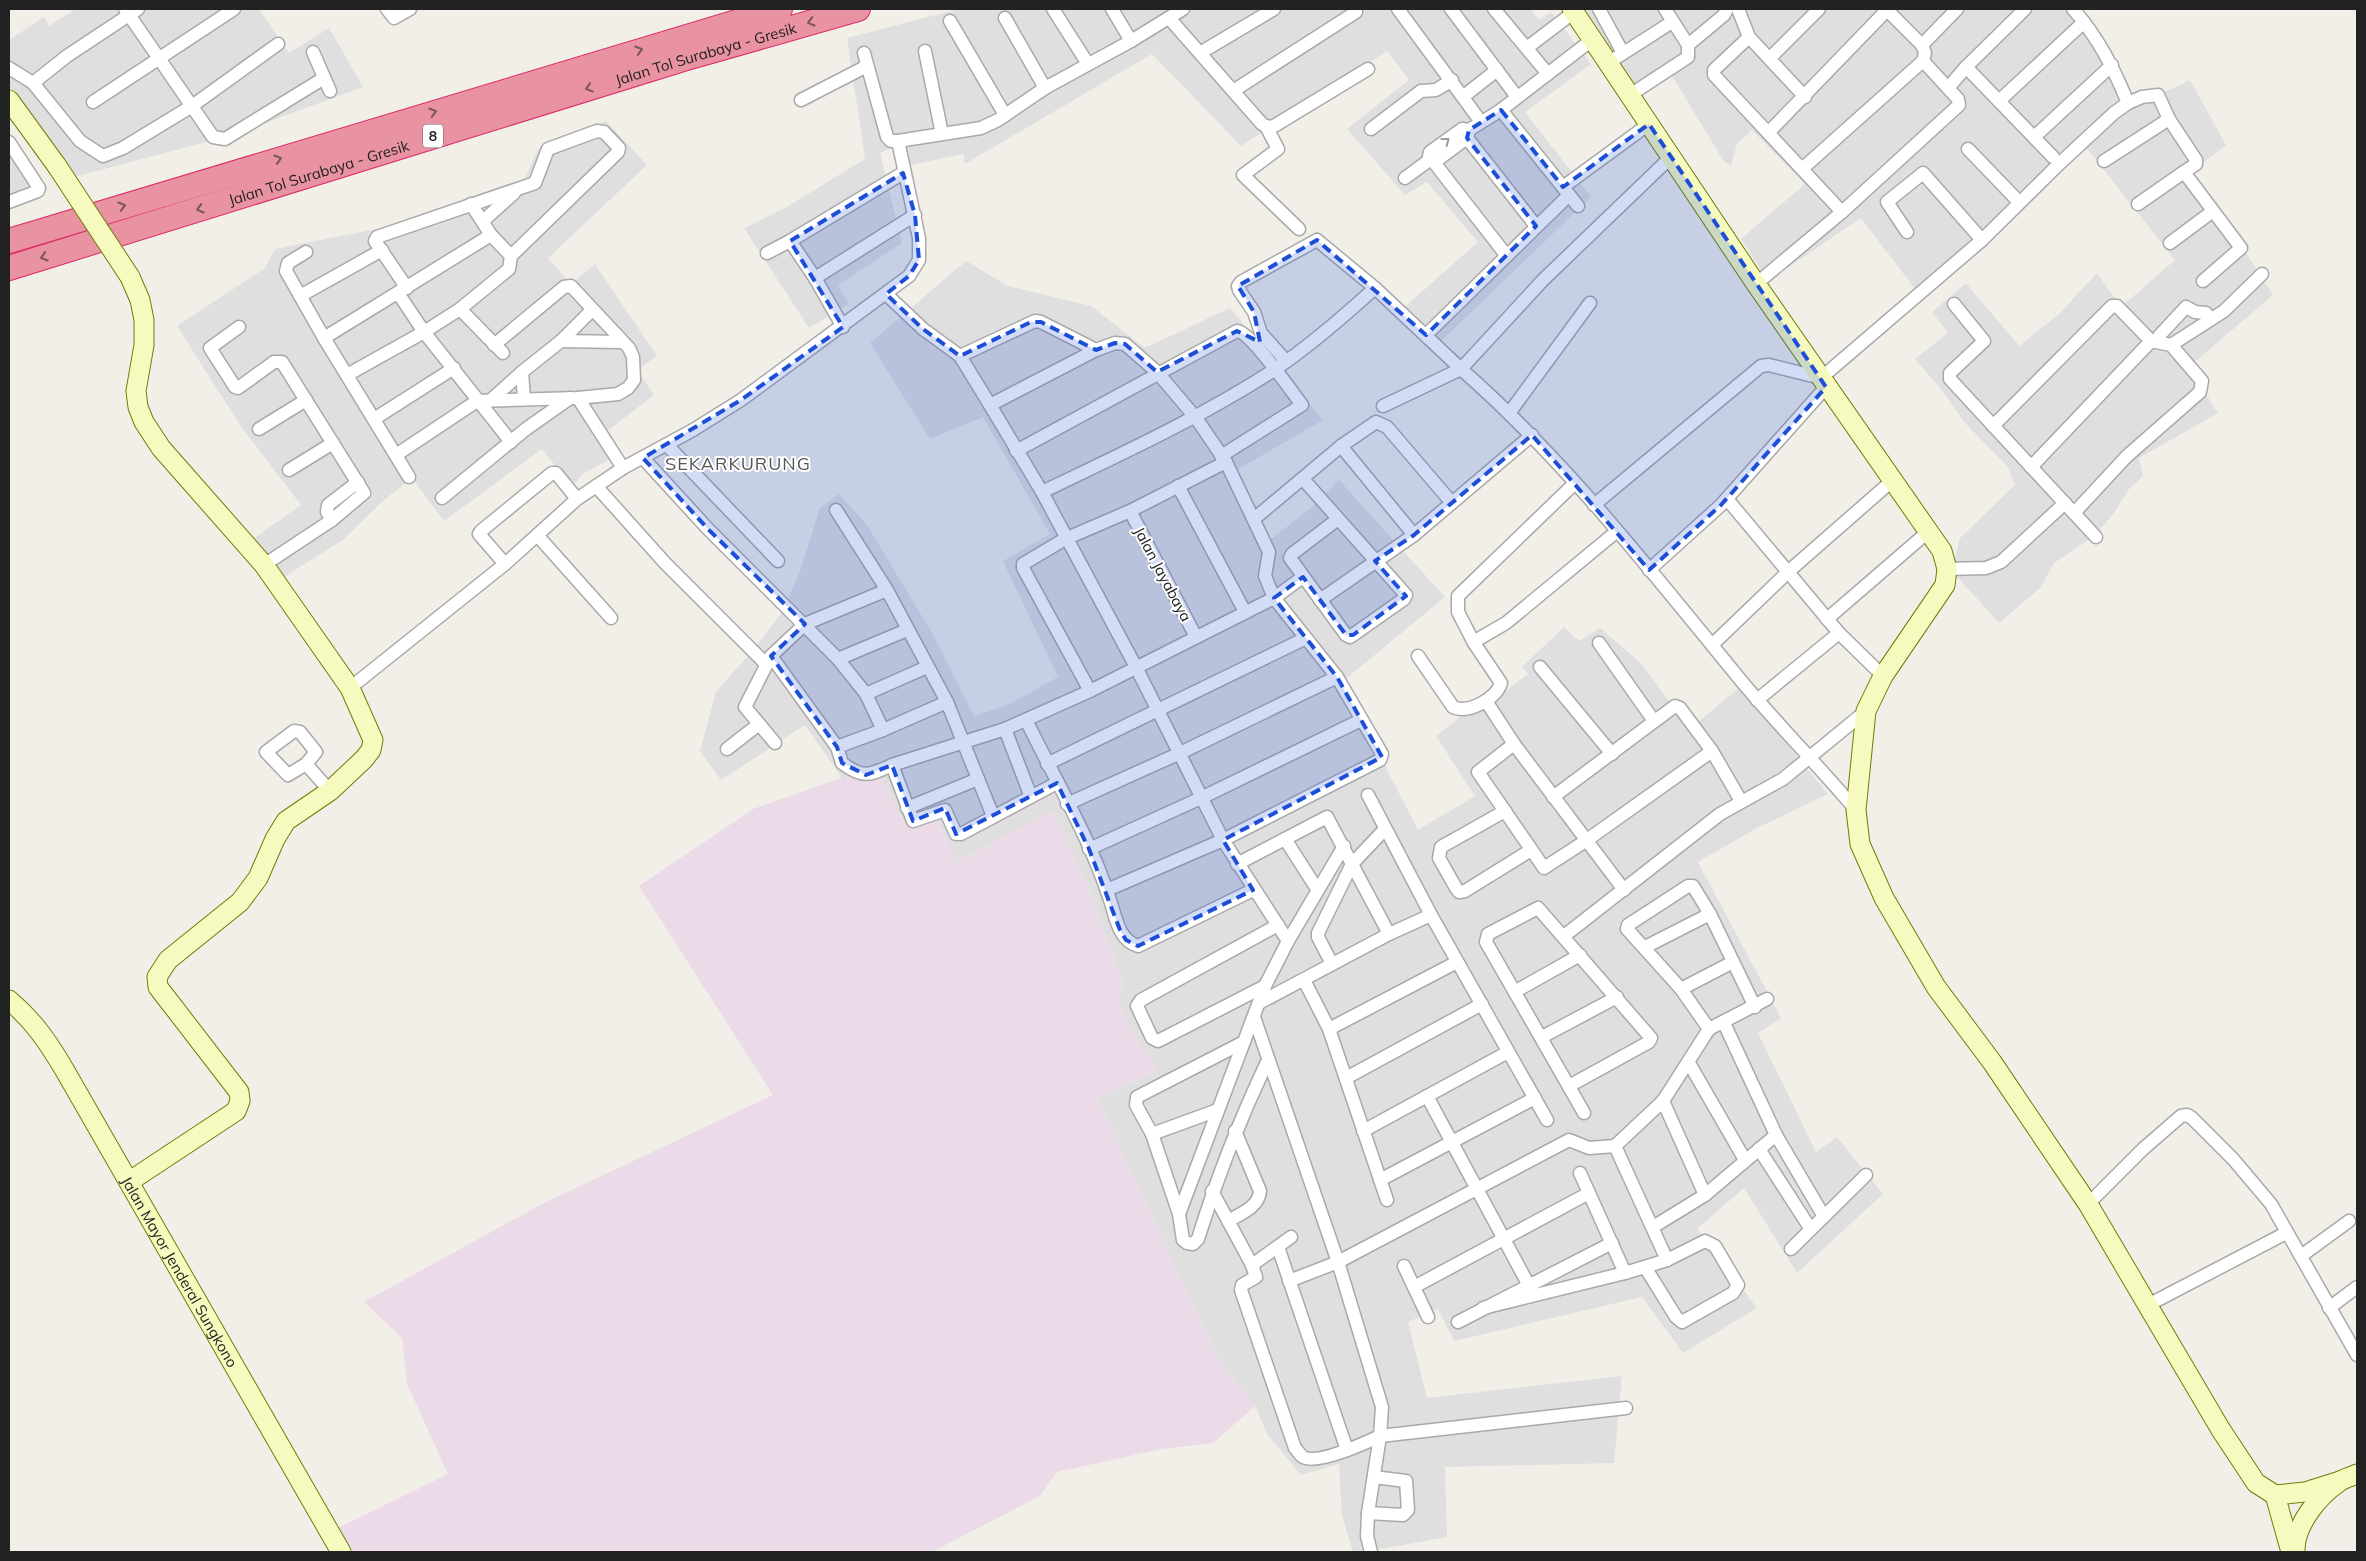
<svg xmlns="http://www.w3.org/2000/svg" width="2366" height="1561" font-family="Mulish,sans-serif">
<rect width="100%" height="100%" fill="#f2efe9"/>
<g fill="#e0dfdf">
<polygon points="76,9 259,9 289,53 329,28 363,87 232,135 67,179 9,100 9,40 44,17 49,26"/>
<polygon points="959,9 1530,9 1539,20 1551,12 1591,64 1525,112 1591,197 1436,346 1398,313 1478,242 1427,182 1405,195 1347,129 1409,80 1387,51 1241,146 1152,54 965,164 963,154 901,167 896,146 880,153 902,243 838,285 849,304 809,328 744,228 785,208 865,159 847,38"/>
<polygon points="1577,9 2067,9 2086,29 2128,110 2190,80 2226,145 2189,174 2243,248 2273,295 2189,367 2218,413 2139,458 2143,476 2128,490 2115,512 2093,537 2054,563 2040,588 1999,623 1952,571 1960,538 2015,485 2008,467 1965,423 1940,388 1915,359 1948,333 1932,312 1966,283 2019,346 2060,313 2097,273 2121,307 2175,260 2085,146 1922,298 1861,218 1768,281 1741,239 1805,184 1752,130 1737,144 1731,166 1723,160 1669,71 1630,99"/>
<polygon points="606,121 647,165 548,258 571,284 595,264 657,356 637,370 654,395 606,432 619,455 584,473 572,487 542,449 444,521 412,478 384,500 343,540 277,581 250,541 301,505 240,425 177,326 265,268 275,249 402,224 524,180 538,149"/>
<polygon points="9,136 47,191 9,204"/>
<polygon points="966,261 1008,286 1091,306 1145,348 1230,308 1323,420 1230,474 1266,543 1311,508 1339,480 1445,597 1342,682 1418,830 1475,796 1436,736 1472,708 1486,706 1528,674 1522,667 1564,627 1579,641 1600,628 1640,662 1690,729 1740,687 1828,794 1757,828 1698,862 1781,1018 1758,1033 1816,1152 1837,1137 1883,1194 1797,1273 1744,1188 1697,1229 1757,1308 1683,1353 1642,1297 1454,1341 1438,1309 1408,1322 1427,1398 1622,1376 1614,1463 1445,1467 1447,1537 1374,1550 1375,1552 1353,1552 1342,1515 1339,1464 1301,1475 1267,1434 1255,1406 1219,1361 1097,1098 1158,1070 1128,1027 1118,999 1123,983 1086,882 1053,811 956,862 934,812 904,824 875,766 842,778 805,725 721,780 700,751 716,692 753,650 782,612 799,574 820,508 839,494 867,525 935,638 974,716 1008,705 1058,677 1003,561 1050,534 983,417 930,439 870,343"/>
</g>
<polygon fill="#ebdbe8" points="875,766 904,824 934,811 957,862 1053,811 1086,882 1123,983 1118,999 1128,1027 1158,1070 1097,1098 1219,1361 1255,1406 1213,1443 1162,1449 1057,1472 1040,1496 932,1552 351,1552 336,1529 448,1474 407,1384 402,1338 364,1302 542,1204 773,1095 639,886 753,809"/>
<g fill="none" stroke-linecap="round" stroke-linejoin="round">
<defs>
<g id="street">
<polyline points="125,9 213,137 225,139 324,78"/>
<polyline points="387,9 394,18 410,9"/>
<polyline points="1053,9 1088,64"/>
<polyline points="1112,9 1131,41"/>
<polyline points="1398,9 1481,122"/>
<polyline points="1451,9 1517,97"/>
<polyline points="1494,9 1548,74"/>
<polyline points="1599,9 1623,53"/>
<polyline points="1738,9 1749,37 1805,97"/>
<path d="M2073 9C2098 37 2114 69 2128 103L2142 97 2158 95 2169 119 2196 160V164L2184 172 2241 248 2203 281"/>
<polyline points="1005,18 1045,88"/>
<polyline points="1169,18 1262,124 1268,127 1274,126 1368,69"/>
<polyline points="950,21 1005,115"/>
<polyline points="1749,37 1714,70 1714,75 1842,212"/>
<polyline points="1688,45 1724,15 1727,9"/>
<polyline points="1922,45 1957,9"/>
<polyline points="1528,47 1574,12"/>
<polyline points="925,51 942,134"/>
<polyline points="313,52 330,91"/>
<polyline points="864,53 887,137 891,141 898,141 981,128 998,120 1045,88 1131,41 1183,9"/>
<polyline points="1200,53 1274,9"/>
<polyline points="1770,58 1819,9"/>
<polyline points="1608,63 1672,22"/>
<polyline points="1966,67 2053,157"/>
<polyline points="9,68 33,83 80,141 103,156 123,148 192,106 278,44"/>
<polyline points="33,83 67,56 138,9"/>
<polyline points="1948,88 1966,67 2025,9"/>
<polyline points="1233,91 1356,12"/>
<polyline points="1630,95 1688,57 1688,45 1665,9"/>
<polyline points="1464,96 1497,70"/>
<polyline points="801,100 867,66"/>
<polyline points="1999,101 2084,22"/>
<polyline points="93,102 234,9"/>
<polyline points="1501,110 1578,206"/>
<polyline points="1266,126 1278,149 1243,175 1299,229"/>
<polyline points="1371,129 1421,91 1436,90 1452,80"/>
<polyline points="1768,133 1888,9"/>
<polyline points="2034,137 2112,65"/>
<polyline points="1467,138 1536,226"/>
<polyline points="9,142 39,188 38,191 9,202"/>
<polyline points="1968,149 2019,202"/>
<polyline points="1428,161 1430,152 1462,129 1469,130"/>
<polyline points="1433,161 1506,255"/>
<polyline points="2104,161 2169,119"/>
<polyline points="1802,169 1923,61"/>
<polyline points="1405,178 1428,161 1436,161 1467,138 1469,130 1501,110 1593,39"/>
<polyline points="1563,187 1649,124"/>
<polyline points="2138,204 2184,172"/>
<polyline points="483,221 514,193"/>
<polyline points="1907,232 1887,202 1923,173 1982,240"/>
<polyline points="2170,243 2213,211"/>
<polyline points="306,252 288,263 286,271 324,338 409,477"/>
<polyline points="767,253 790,241"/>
<polyline points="815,278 915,215"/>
<polyline points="1756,284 1842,212 1959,105 1958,99 1923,61 1925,53 1922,45 1886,9"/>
<polyline points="407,288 375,241 377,237 535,183 548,149 597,131 604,132 619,148 618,152 511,256"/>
<polyline points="398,293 424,332 511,442"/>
<polyline points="886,294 923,329 960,356 990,405 1042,492 1136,667 1223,840 1288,941"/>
<polyline points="300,296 382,250"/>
<polyline points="1954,304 1984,341 1950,373 1950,379 2096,537"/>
<polyline points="460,309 503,353"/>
<polyline points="239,327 210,348 235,387 238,388 274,362 282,362 364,493 332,520 264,565"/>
<polyline points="843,327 815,278 790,241 903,173"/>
<polyline points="1426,335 1569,195"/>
<polyline points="324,338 491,235"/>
<polyline points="561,341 622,342"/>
<polyline points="2157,341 2159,336 2186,307 2195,312 2206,313 2210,319"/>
<polyline points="960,356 1035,321 1041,322 1096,350 1115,343 1125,344 1157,372 1196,418 1226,462 1269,552 1265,576 1274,598 1337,677 1382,754 1380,760 1223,840 1107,890"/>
<polyline points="1286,361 1261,333 1254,312 1239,290 1238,286 1241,282 1317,240 1375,288"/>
<polyline points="522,372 524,399"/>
<polyline points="347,375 424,332 460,309 509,269 511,256 491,235 471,204"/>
<polyline points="578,398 623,468"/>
<polyline points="492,399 522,372 561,341 592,310"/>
<polyline points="990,405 1096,350"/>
<path d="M1383 406 1461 369C1565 460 1651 571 1738 677 1776 723 1818 765 1856 810"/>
<polyline points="1510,412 1590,303"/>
<polyline points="374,419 454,368"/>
<polyline points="1993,426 2112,306 2117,306 2151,341"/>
<polyline points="259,429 306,400"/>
<polyline points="667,445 778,561"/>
<polyline points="1341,446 1414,535"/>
<path d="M1016 451 1237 331C1252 333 1291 391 1302 405L1221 456"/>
<polyline points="396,455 477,401 578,398 618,394 628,388 634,380 633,357 629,348 571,286 564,287 494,345"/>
<polyline points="643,458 708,529 838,659 866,694 883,730"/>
<polyline points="2031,467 2151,341 2171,345 2224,311 2262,274"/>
<polyline points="289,470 333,443"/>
<polyline points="1303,479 1406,595 1404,599 1350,637 1346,635 1290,558 1292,554 1338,519"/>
<polyline points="596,486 665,563 766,664"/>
<polyline points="1178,486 1245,612"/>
<path d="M1042 492C1121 454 1200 418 1274 370 1310 346 1343 317 1375 288L1461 369 1543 280 1671 157"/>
<polyline points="442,498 526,429 570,398"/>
<polyline points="1727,499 1839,633 1883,676"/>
<polyline points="1594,505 1761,366 1769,365 1821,378 1982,240 2059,164 2114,113 2128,103"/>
<polyline points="836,510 887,590 947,702 993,816"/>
<polyline points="1130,511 1196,637"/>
<polyline points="2074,513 2127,456 2200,392 2202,381 2171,345"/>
<polyline points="1254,519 1341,446 1376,422 1387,427 1452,503"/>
<polyline points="332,520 327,512 328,505 358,482"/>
<polyline points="537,535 611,618"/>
<polyline points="505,564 479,534 481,531 552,473 556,473 577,499"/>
<polyline points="1947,569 1986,568 2001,562 2065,503"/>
<polyline points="1649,570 1721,505 1826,387"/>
<polyline points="1320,600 1414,535 1532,435"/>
<polyline points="1827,619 1929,531"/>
<polyline points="1474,643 1458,612 1458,596 1575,483"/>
<polyline points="1599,643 1654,721"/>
<polyline points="1712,645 1789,571 1893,480"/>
<polyline points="771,656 837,747 883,730 947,702"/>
<path d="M1418 656 1453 707C1468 714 1496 699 1501 683L1474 643 1475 641 1506 623 1616 532"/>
<polyline points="838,659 907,630"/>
<polyline points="1540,667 1612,754"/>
<polyline points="350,688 505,564 577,499 623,468 693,430 741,400 909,276 919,260 919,238 898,141"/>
<polyline points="1090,691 1023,568 1023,564 1065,539 1130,511 1226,462"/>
<polyline points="866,694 927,667"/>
<polyline points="1757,700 1839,633"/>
<polyline points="1486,701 1514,744"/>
<path d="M1026 720C1055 779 1090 838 1110 900 1116 917 1118 940 1138 946L1253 890"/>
<polyline points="1005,729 1031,797"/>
<polyline points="775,743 745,707 771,656 805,624 887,590"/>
<path d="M837 747 842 763C863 779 870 775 892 765L913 821 945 810 956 834H961L1057 783"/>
<polyline points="727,749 759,724"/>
<polyline points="306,764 288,775 266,752 294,731 300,732 316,752 306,764 330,791"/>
<polyline points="1047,764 1306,638"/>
<polyline points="892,765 1005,729 1090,691 1274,598 1303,577"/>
<polyline points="1368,795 1431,915 1547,1120"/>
<polyline points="1553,797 1675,706 1680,708 1712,751 1741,801"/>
<polyline points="1067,804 1178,754 1337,677"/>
<polyline points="907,808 978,779"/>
<polyline points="1505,811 1441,847 1439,858 1456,888 1459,892 1465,891 1531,850"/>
<polyline points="1285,839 1317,889"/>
<polyline points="1089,849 1201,798 1361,720"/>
<polyline points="1237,864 1327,817 1389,934"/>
<polyline points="1624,890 1514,744 1478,772 1544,868 1587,840 1712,751"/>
<polyline points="1564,936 1720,814 1783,779 1866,711"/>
<polyline points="1645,947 1710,914"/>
<polyline points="1332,964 1318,937 1318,933 1352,864 1385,829"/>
<polyline points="1304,980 1329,1029 1387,1200"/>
<polyline points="1265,986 1158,1041 1152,1038 1137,1006 1141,1000 1278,925"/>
<polyline points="1681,989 1733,962"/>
<polyline points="1516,991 1580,955"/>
<polyline points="1259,1003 1389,934 1431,915"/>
<polyline points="1254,1017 1338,1262 1382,1407 1380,1436 1368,1513 1367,1536 1371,1552"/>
<polyline points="1724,1023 1776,1135 1823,1215"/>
<polyline points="1329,1029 1457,962"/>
<polyline points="1709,1029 1681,989 1627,929 1628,925 1688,886 1693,886 1710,914 1755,1007"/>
<polyline points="1542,1037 1617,997"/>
<path d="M1268 1060C1240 1119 1217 1177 1198 1239L1193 1244 1187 1243 1183 1240 1179 1214 1265 986 1288 941 1344 846"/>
<polyline points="1689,1063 1745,1160"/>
<polyline points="1346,1078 1482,1004"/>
<polyline points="1569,1086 1649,1042 1651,1038 1538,908 1488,934 1486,942 1584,1113"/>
<polyline points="1427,1096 1534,1295"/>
<polyline points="1663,1101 1705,1195"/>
<polyline points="1363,1131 1508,1052"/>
<polyline points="1152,1134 1218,1110"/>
<polyline points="1615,1146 1667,1260"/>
<polyline points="1759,1149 1810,1228"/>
<polyline points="1580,1173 1625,1273"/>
<polyline points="1380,1180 1535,1098"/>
<polyline points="1212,1191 1252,1265"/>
<polyline points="2088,1204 2143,1149 2181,1116 2187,1115 2192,1118 2233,1159 2271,1204 2357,1355"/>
<polyline points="1179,1214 1152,1134 1136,1105 1137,1097 1244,1042"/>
<path d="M1228 1221C1240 1214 1259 1207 1260 1191L1235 1131"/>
<polyline points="1653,1227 1705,1195 1776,1135"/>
<path d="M1291 1237 1252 1265 1256 1277 1242 1285 1241 1290 1295 1448C1298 1451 1300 1455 1303 1457 1318 1465 1365 1443 1380 1436L1626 1408"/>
<polyline points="1278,1247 1347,1450"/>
<polyline points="1791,1249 1866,1175"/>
<polyline points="2301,1256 2349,1221"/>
<polyline points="1404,1266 1428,1317"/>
<polyline points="1289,1281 1338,1262 1569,1140 1589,1148 1615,1146 1663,1101 1709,1029 1767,999"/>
<polyline points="1414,1287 1589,1193"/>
<polyline points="2148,1305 2286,1233"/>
<polyline points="1483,1308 1625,1273 1667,1260 1705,1241 1715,1246 1738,1285 1733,1293 1682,1322 1676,1317 1645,1267"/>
<polyline points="2329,1308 2357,1287"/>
<polyline points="1458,1322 1612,1243"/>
<polyline points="1368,1513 1403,1515 1408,1510 1406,1481 1374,1477"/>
</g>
<g id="secondary">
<polyline points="1572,9 1756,284 1942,551 1947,569 1945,585 1883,676 1866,711 1856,810 1860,844 1884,898 1936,987 1992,1062 2088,1204 2221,1430 2256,1483 2275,1495 2305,1492 2340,1481"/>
<polyline points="9,100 57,166"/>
<path id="s1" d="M9 1000C33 1020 48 1042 64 1069L341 1552"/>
<polyline points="130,1181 236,1111 240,1101 239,1092 158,987 157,977 168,960 240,902 258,878 275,839 286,821 330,791 364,759 371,750 373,740 350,688 264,565 161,448 144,422 138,407 136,391 144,345 144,320 140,300 130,277"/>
<polyline points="2275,1495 2291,1552"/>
<path d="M2295 1552C2294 1526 2318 1496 2339 1482 2344 1478 2351 1477 2357 1474"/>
</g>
<g id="highway">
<polyline points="9,241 780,9"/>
<path id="s2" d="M9 268 683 59 858 9"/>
</g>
</defs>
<use href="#street" stroke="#a9a9a9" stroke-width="15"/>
<use href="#secondary" stroke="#707d05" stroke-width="21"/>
<use href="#highway" stroke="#dc2a67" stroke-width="26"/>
<use href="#street" stroke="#fff" stroke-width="12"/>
<use href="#secondary" stroke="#f7fabf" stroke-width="19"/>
<use href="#highway" stroke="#e892a2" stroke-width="24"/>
<defs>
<polyline id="secondary-bridge" points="57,166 130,277"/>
</defs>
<use href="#secondary-bridge" stroke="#707d05" stroke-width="21" stroke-linecap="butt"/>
<use href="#secondary-bridge" stroke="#f7fabf" stroke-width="19"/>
</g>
<defs><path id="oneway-chevron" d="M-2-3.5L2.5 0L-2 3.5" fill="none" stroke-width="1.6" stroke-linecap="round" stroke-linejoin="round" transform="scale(1.25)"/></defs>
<g stroke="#7b545c">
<use href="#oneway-chevron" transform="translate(811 22) rotate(164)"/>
<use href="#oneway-chevron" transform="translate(639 50) rotate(-17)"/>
<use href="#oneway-chevron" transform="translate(589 88) rotate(163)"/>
<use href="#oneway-chevron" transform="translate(433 112) rotate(-17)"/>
<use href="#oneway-chevron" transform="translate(278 159) rotate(-17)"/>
<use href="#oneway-chevron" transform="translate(122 206) rotate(-17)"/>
<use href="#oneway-chevron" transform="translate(200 209) rotate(163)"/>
<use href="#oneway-chevron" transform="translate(44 257) rotate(163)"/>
</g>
<use stroke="#9c9c9c" href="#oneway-chevron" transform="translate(1446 141) rotate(-37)"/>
<path fill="#1d4ed8" fill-opacity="0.2" stroke="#1d4ed8" stroke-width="4" stroke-dasharray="10 6" stroke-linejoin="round" d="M1501 110 1563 187 1649 124 1826 387 1721 505 1649 570 1532 435 1414 535 1375 561 1406 596 1353 635H1346L1303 577 1274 598 1337 677 1382 757 1223 840 1253 890 1138 946 1126 940 1120 930 1089 849 1057 783 956 834 945 808 913 821 892 765 866 775 842 763 837 747 771 656 805 624 708 529 643 458 741 400 843 327 790 241 903 173 915 215 919 260 909 276 886 294 923 329 960 356 1031 322H1041L1096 350 1115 343 1125 344 1157 372 1237 331 1260 342 1254 312 1238 286 1317 240 1426 335 1536 226 1467 138 1469 130Z"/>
<g text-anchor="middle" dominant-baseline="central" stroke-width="4" stroke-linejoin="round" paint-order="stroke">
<rect fill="#fff" stroke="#646464" stroke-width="1" x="423" y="124.5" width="20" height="23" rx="4"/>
<g font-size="14" font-weight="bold" fill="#222">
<text x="433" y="136">8</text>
</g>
<g font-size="15" fill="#222" stroke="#fff">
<text stroke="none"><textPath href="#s2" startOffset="729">Jalan Tol Surabaya - Gresik</textPath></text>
<text stroke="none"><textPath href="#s2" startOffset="324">Jalan Tol Surabaya - Gresik</textPath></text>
<text transform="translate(1163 574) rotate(62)">Jalan Jayabaya</text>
<text stroke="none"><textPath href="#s1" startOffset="322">Jalan Mayor Jenderal Sungkono</textPath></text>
</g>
<g font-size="18" letter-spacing="1" fill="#555" stroke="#fff">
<text x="738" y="463">SEKARKURUNG</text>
</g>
</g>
<rect width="2366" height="1561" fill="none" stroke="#222222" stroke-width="20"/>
</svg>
